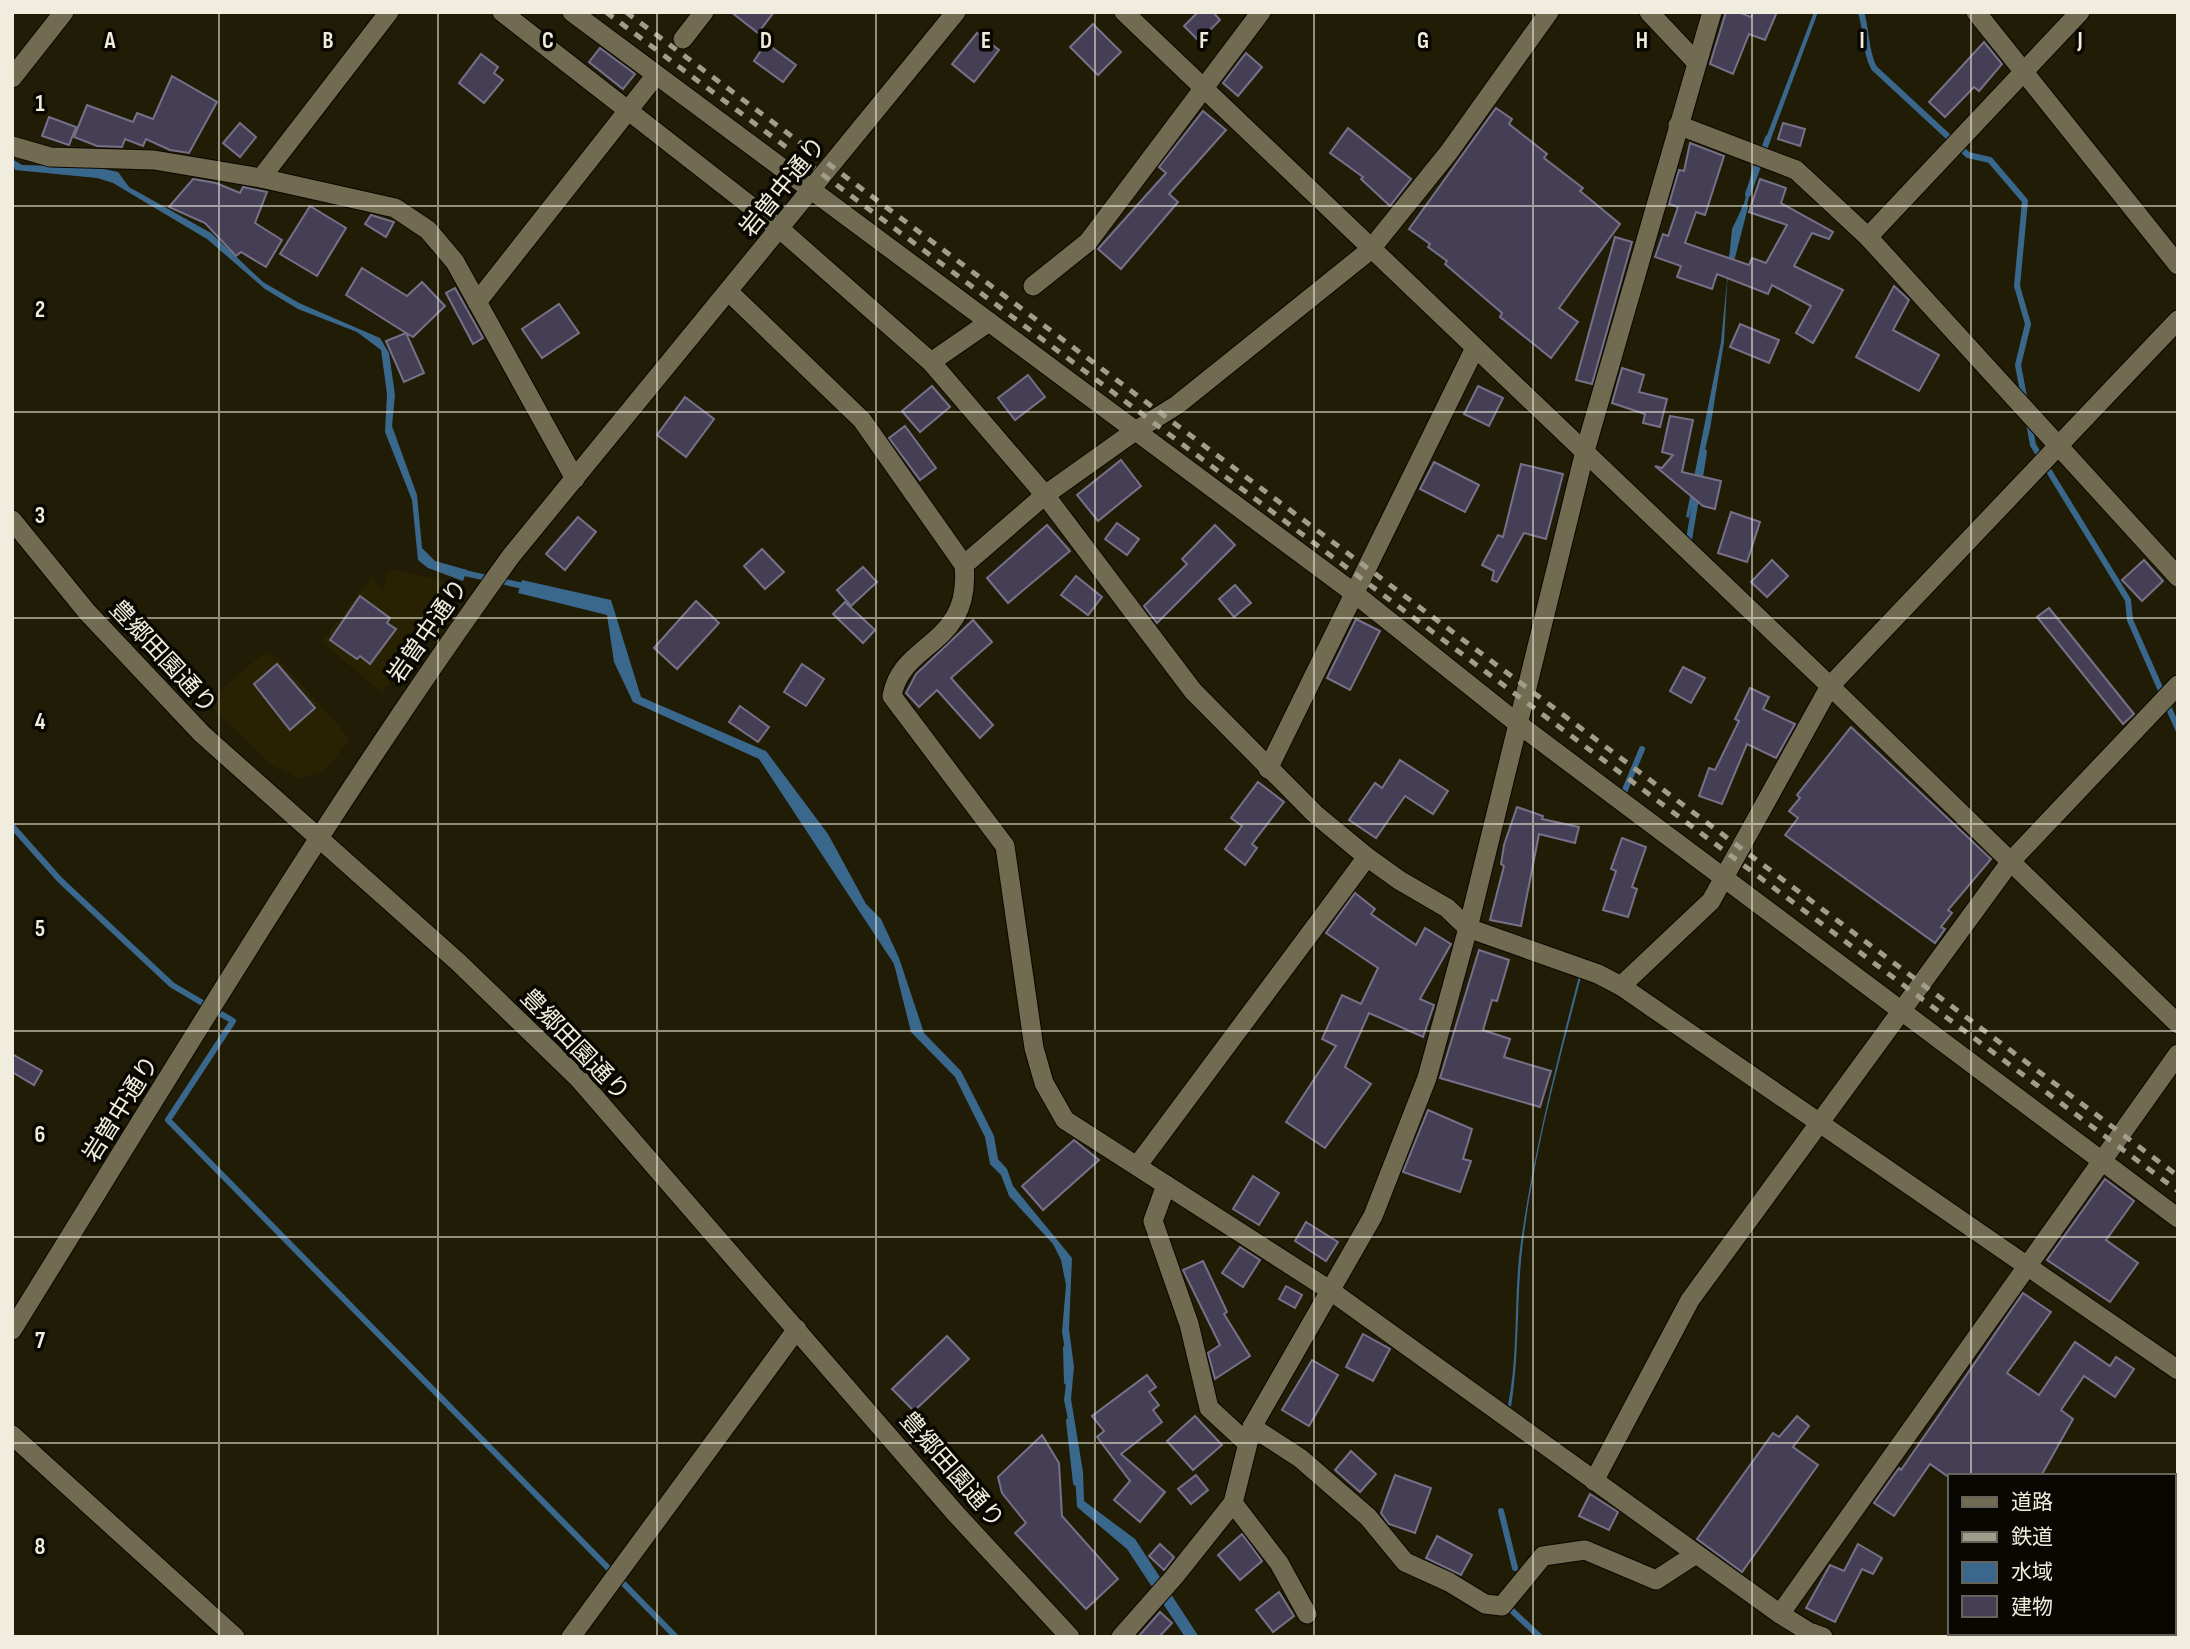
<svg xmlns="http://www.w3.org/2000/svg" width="2190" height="1649" font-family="'Sofia Sans Condensed','Noto Sans JP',sans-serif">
<rect width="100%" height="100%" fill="#211c05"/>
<g fill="#282202">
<polygon points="389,569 461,584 382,693 322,642 371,577 383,591"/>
<polygon points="267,651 279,659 350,739 326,769 301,779 272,765 206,702"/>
</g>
<g fill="#3a688d">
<polygon points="1814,12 1818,12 1769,144 1764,143"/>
<polygon points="12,159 22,165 95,167 118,172 129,187 211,233 263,282 299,303 380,338 389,353 395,395 392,426 417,495 422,548 435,561 467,570 463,581 428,568 418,560 412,500 385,432 387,394 381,350 357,332 298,309 265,289 207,239 113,183 97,178 15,170"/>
<polygon points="1754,162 1757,163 1747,205 1736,230 1727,284 1724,342 1710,429 1689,518 1686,517 1721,342 1732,229 1744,204"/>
<polygon points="522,580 611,600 641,697 766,751 828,834 866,904 881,919 899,958 924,1033 961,1071 985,1118 994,1136 998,1159 1007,1169 1013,1186 1072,1258 1069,1329 1074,1367 1071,1399 1083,1472 1084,1501 1135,1539 1199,1637 1185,1637 1127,1549 1077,1507 1073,1443 1064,1400 1068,1367 1062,1332 1066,1285 1061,1260 1053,1244 1009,1196 1001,1175 990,1164 985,1137 955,1077 911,1032 894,964 759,759 633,702 614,662 607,615 518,593"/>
<path d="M1580 972 1582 973C1559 1062 1534 1151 1523 1242 1516 1297 1520 1352 1511 1407L1508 1405C1519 1352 1513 1296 1521 1241 1534 1150 1557 1061 1580 972Z"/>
</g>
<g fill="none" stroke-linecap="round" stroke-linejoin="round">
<g stroke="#3a688d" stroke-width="6">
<path d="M1861 12C1867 31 1865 52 1874 68L1968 155 1990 160 2025 201 2017 286 2028 324 2018 365 2025 402"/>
<polyline points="1748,194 1768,138"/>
<polyline points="1730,265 1745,207"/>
<polyline points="2029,423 2033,445 2128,600 2130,620 2178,729"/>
<polyline points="1699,483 1704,452"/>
<polyline points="1688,545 1697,493"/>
<polyline points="460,572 528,587"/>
<polyline points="1622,797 1642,749"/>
<polyline points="12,826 60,880 172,985 233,1021 168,1120 676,1637"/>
<polyline points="1066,1348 1067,1382"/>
<polyline points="1069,1421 1076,1483"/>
<polyline points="1501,1511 1515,1568"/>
<polyline points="1505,1604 1540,1637"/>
</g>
</g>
<g fill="#453f56" stroke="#767089" stroke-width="2">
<polygon points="731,12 774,12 758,33"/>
<polygon points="1198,12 1213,12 1220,20 1199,41 1184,26"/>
<polygon points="1726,12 1738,12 1751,17 1753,12 1777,12 1765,40 1749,34 1733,74 1710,64"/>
<polygon points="1093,24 1121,52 1098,75 1070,47"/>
<polygon points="977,33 999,50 974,82 952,64"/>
<polygon points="1984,42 2002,64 1979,91 1974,87 1945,117 1929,102"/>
<polygon points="766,43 796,65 783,82 754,61"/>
<polygon points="600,48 635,74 623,89 589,62"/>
<polygon points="1246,53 1262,67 1238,96 1223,83"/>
<polygon points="481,54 498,67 494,73 503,80 484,103 459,83"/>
<polygon points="172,76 217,102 189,153 170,150 146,139 143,146 125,139 122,147 97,146 74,137 87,105 133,122 137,113 153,119"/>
<polygon points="1496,108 1512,119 1509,124 1547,154 1544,158 1583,188 1580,191 1620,224 1559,308 1578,322 1551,358 1500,317 1502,313 1445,264 1447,261 1428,247 1430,244 1409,229"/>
<polygon points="1203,111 1226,130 1169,194 1178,202 1121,269 1098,249 1166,173 1159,167"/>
<polygon points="49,117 76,127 69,145 42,136"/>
<polygon points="240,123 256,137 240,157 223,143"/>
<polygon points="1783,123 1805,129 1800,146 1778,139"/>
<polygon points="1348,128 1411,179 1390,206 1361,179 1363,177 1330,153"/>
<polygon points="1690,143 1724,156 1705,215 1696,212 1685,243 1749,265 1752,258 1766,263 1787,225 1749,212 1760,179 1786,188 1781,203 1833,232 1829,239 1812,233 1794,266 1843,290 1813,343 1796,333 1811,306 1772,285 1768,294 1717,274 1712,289 1677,277 1681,266 1655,257 1663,234 1668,236 1678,207 1669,204 1679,170 1684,171"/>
<polygon points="193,179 216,183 240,193 243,187 267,192 255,223 282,240 266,267 241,252 236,256 205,223 169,207"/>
<polygon points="310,206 346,228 317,276 280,254"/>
<polygon points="371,215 394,222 386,237 365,224"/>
<polygon points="1615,237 1632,242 1592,384 1576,380"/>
<polygon points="362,268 407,296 422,282 445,306 413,337 406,333 424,373 404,382 386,341 406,333 346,295"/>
<polygon points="1894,286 1909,300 1893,330 1939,355 1919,391 1856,357"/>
<polygon points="455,288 483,338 473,344 446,293"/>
<polygon points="559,304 579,333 542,358 522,329"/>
<polygon points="1740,324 1779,340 1769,363 1730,347"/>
<polygon points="1622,368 1644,375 1639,392 1667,399 1660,427 1643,423 1645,414 1612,403"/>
<polygon points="1028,375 1045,397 1015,420 998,398"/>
<polygon points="932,386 950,407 920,432 902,411"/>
<polygon points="1478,386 1503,398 1489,426 1464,414"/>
<polygon points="685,397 714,419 686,457 657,435"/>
<polygon points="1670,416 1693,420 1682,472 1721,481 1715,509 1703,506 1655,466 1662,468 1673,455 1662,452"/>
<polygon points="905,426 936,468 920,480 889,438"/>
<polygon points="1121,460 1141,486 1098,521 1077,495"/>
<polygon points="1434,462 1479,485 1465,512 1420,489"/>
<polygon points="1521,464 1563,474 1546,539 1524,533 1497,582 1492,580 1494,571 1482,565 1498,535 1503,537"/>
<polygon points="1731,512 1760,522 1747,562 1718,553"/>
<polygon points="578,517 596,532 565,570 546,554"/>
<polygon points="1117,523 1139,539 1127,555 1105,539"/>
<polygon points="1047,525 1070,551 1008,603 987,578"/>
<polygon points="1215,525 1235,545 1157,623 1144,606 1187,564 1182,559"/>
<polygon points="762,549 784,572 765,589 744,566"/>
<polygon points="1772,560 1788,576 1767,597 1751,582"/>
<polygon points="2144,560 2163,581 2142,601 2122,580"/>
<polygon points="863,567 877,582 851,606 837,590"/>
<polygon points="1076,576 1102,597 1088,615 1061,595"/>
<polygon points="1235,585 1251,603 1234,617 1219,599"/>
<polygon points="360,596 390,618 387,623 396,629 370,664 360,656 357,659 330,640"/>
<polygon points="696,601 719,623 677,669 654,648"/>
<polygon points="845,602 875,630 863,643 833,614"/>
<polygon points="2049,608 2134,714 2123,724 2037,617"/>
<polygon points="1356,619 1380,631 1350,690 1327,678"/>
<polygon points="973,620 992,642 951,678 993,725 980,738 937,690 919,707 906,693 916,674"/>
<polygon points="277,664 315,708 290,730 254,684"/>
<polygon points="802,664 824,679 806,706 784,692"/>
<polygon points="1683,667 1705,678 1691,703 1670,691"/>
<polygon points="1750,688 1769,697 1763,709 1795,724 1776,758 1747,744 1722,804 1699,796 1709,768 1715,770 1739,721 1735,719"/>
<polygon points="740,706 769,727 758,742 729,722"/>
<polygon points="1851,727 1991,859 1948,910 1952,913 1941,927 1945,929 1935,943 1785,835 1798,818 1789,811 1800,798 1797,795"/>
<polygon points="1400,760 1448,791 1433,814 1405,796 1376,838 1349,820 1375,783 1382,788"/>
<polygon points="1258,782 1284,802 1252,844 1257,848 1245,865 1225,849 1242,826 1231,818"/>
<polygon points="1517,807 1543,816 1542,819 1579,827 1575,843 1539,834 1521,926 1490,920 1504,866 1501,864 1504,845"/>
<polygon points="1622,838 1646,847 1632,887 1637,889 1628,917 1603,910 1616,871 1611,869"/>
<polygon points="1355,893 1375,909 1371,914 1416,945 1425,928 1451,944 1420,999 1434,1005 1423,1037 1369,1013 1345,1067 1371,1084 1325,1148 1286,1122 1336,1046 1322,1039 1342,995 1361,1004 1378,968 1326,933"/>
<polygon points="1479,950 1509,960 1497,1001 1492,1000 1483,1030 1510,1039 1504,1057 1551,1071 1540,1107 1440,1078"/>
<polygon points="12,1054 42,1071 34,1085 12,1072"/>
<polygon points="1428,1110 1472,1129 1463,1159 1471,1161 1460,1192 1403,1172"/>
<polygon points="1074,1140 1099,1160 1043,1210 1022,1186"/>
<polygon points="1253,1176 1279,1193 1259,1225 1233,1209"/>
<polygon points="2105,1179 2134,1201 2106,1240 2138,1263 2110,1302 2047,1260"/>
<polygon points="1306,1222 1338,1242 1326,1261 1295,1241"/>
<polygon points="1240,1247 1260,1260 1243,1287 1222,1273"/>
<polygon points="1203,1261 1227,1312 1224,1314 1250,1356 1215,1379 1208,1353 1220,1345 1183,1270"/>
<polygon points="1286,1286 1302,1295 1295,1308 1279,1299"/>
<polygon points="2023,1293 2051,1312 2007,1373 2039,1395 2075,1342 2110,1366 2116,1357 2134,1369 2115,1397 2084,1376 2061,1410 2073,1419 2041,1476 1947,1476 1930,1464 1894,1516 1874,1503 1899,1468 1901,1470"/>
<polygon points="1363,1334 1390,1349 1373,1381 1346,1367"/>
<polygon points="947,1336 969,1359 914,1411 892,1389"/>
<polygon points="1312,1360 1338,1375 1309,1426 1282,1410"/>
<polygon points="1147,1375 1156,1387 1149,1392 1159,1405 1153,1410 1162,1422 1121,1454 1165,1492 1140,1522 1114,1500 1130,1481 1097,1437 1104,1431 1092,1416"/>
<polygon points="1195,1416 1222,1445 1193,1470 1167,1441"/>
<polygon points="1797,1416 1809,1426 1793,1447 1818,1465 1742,1572 1697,1539 1773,1433 1779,1437"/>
<polygon points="1042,1435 1059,1463 1062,1516 1118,1579 1086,1609 1015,1533 1026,1523 1002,1493 998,1477"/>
<polygon points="1351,1451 1376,1474 1360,1492 1335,1470"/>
<polygon points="1196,1475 1208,1490 1191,1504 1178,1489"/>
<polygon points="1395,1475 1431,1488 1415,1533 1389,1524 1381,1513"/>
<polygon points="1590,1494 1618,1512 1609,1530 1579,1516"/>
<polygon points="1242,1534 1262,1561 1240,1580 1218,1555"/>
<polygon points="1437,1536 1472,1555 1461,1575 1426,1558"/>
<polygon points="1160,1544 1174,1557 1164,1570 1149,1556"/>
<polygon points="1858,1544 1882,1558 1873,1574 1862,1569 1835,1622 1806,1608 1830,1565 1844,1571"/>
<polygon points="1279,1592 1294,1616 1273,1632 1256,1610"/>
<polygon points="1160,1612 1172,1623 1159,1637 1138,1637"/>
</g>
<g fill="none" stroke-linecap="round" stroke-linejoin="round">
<defs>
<g id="minor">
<polyline points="502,12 780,229 931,362 1045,495 1193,691 1315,814 1367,857 1399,880 1447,908 1468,928 1598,974 1621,986 2178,1370"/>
<polyline points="572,12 1354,593 1517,723 2178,1218"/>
<polyline points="1124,12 1830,686 2178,1024"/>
<path d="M1549 12 1449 152 1370 250 1177 405 1135 431 1045 495 964 565C972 647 902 640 892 696L1005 846 1034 1048 1044 1083 1065 1120 1331 1291 1780 1614 1809 1632 1823 1637"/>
<polyline points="1649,12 1697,63"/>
<polyline points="1976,12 2178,265"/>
<polyline points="683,39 704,12"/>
<polyline points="12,78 64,12"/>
<polyline points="1678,125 1796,170 1868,237 2178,577"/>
<polyline points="12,146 50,157 154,160 261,178 395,208 428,230 455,262 575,479"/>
<polyline points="261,178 389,12"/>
<polyline points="1868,237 2080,12"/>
<polyline points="1033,286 1088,242 1261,12"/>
<polyline points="729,292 862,420 964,565"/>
<polyline points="477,302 656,75"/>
<polyline points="931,362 989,322"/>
<polyline points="1268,769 1475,348"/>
<polyline points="1621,986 1711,901 1830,686 2178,320"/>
<polyline points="1137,1166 1367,857"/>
<polyline points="1166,1185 1153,1221 1189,1324 1209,1408 1247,1443"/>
<polyline points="1252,1427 1300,1458 1368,1517 1405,1562 1449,1582 1485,1604 1502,1606 1543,1556 1585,1550 1656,1580 1696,1554"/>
<polyline points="12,1435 235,1637"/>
<polyline points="1594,1481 1690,1300 2011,861 2178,685"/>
<polyline points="1233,1503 1279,1563 1307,1614"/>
<polyline points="1780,1614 2178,1054"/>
<polyline points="571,1637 797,1329"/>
<polyline points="1121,1637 1174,1577 1233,1503 1252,1427 1373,1216 1427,1078 1468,928 1585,451 1712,12"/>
</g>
<g id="tertiary">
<polyline points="12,520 87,612 202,734 458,962 579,1079 956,1514 1070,1637"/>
<path d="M12 1330C174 1069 331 805 511 556L956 12"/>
</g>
</defs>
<use href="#minor" stroke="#0b0600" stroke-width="21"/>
<use href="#tertiary" stroke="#0b0600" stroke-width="21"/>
<use href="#minor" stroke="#716b52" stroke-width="19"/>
<use href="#tertiary" stroke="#716b52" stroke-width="19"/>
<g stroke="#a19d8b" stroke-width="5" stroke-dasharray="9 9" stroke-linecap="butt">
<polyline points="606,12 2178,1191"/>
<polyline points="626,12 2178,1176"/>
</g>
</g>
<path fill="none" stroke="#f0eddf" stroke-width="2" stroke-opacity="0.55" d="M219 12V1637M438 12V1637M657 12V1637M876 12V1637M1095 12V1637M1314 12V1637M1533 12V1637M1752 12V1637M1971 12V1476M12 206H2178M12 412H2178M12 618H2178M12 824H2178M12 1031H2178M12 1237H2178M12 1443H2178M1971 1633V1637"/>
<g text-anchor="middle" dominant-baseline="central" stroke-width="7" stroke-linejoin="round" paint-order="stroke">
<g font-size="24" fill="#f0eddf" stroke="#090701">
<text transform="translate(783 187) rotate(-51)">岩曽中通り</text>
<text transform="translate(428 631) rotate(-55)">岩曽中通り</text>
<text transform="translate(163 657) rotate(47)">豊郷田園通り</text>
<text transform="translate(575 1045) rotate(46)">豊郷田園通り</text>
<text transform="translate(121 1109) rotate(-58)">岩曽中通り</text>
<text transform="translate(952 1470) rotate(49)">豊郷田園通り</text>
</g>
</g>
<g font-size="23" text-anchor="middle" font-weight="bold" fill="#f0eddf" stroke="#090701" stroke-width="7" stroke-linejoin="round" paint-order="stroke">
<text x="110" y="48">A</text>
<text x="328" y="48">B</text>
<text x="548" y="48">C</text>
<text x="766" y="48">D</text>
<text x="986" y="48">E</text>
<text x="1204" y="48">F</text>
<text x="1423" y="48">G</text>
<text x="1642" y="48">H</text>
<text x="1862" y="48">I</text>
<text x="2080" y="48">J</text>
<text x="40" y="111">1</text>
<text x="40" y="317">2</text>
<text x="40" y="523">3</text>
<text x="40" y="729">4</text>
<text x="40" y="936">5</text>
<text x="40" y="1142">6</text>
<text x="40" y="1348">7</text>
<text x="40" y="1554">8</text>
</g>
<rect width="2190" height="1649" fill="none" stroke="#f0eddf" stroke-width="28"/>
<rect x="1948" y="1474" width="228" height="161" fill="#090701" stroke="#65635a" stroke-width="2"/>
<rect x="1962" y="1497" width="35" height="10" fill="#716b52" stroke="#65635a" stroke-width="2"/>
<text x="2011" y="1509" font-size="21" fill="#f0eddf">道路</text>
<rect x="1962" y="1532" width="35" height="10" fill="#a19d8b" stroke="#65635a" stroke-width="2"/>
<text x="2011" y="1544" font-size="21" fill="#f0eddf">鉄道</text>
<rect x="1962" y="1562" width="35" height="21" fill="#3a688d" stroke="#65635a" stroke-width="2"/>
<text x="2011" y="1579" font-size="21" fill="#f0eddf">水域</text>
<rect x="1962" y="1596" width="35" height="21" fill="#453f56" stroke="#65635a" stroke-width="2"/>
<text x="2011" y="1614" font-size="21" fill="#f0eddf">建物</text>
</svg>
